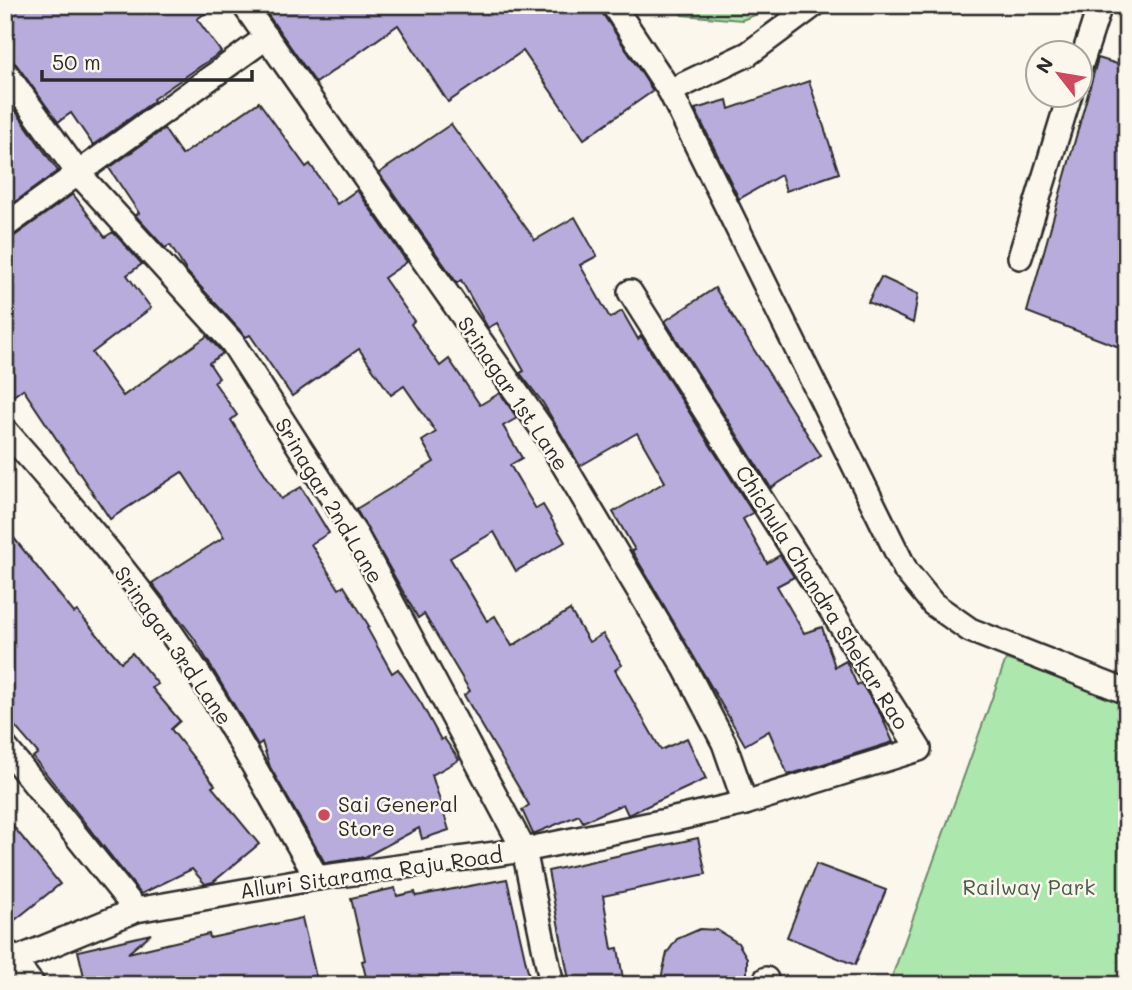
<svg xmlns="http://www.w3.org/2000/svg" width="1132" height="990" font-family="Mali,sans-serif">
<rect width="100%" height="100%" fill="#fbf7ec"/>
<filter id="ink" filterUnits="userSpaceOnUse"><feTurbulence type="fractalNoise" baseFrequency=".0143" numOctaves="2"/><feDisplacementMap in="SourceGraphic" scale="14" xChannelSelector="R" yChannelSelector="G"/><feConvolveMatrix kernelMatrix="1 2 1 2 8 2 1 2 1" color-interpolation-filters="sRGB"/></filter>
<g filter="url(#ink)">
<g fill="#ace8ad" stroke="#6c8a6c" stroke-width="2">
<polygon points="675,5 781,5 742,20 682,15"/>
<polygon points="1006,659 1127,701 1127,985 889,985"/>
</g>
<g fill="#b8acdd" stroke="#2b2b2b" stroke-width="2">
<polygon points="5,5 217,5 197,19 221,52 153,99 154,101 93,145 71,113 58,122 16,64 5,58"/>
<polygon points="261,5 597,5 653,91 584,139 523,51 448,102 398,25 316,83"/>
<polygon points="1098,58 1127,67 1127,350 1027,312"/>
<polygon points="809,81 839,173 786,191 781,175 739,199 695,109 727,100 729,109"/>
<polygon points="5,96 58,171 5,209"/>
<polygon points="259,102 306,167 310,164 337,204 357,190 407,262 384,278 414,321 411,324 440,366 449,359 480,405 500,393 517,418 503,426 522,458 510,465 536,509 543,505 565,542 516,571 494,532 450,558 487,621 495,616 512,646 570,610 589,642 603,634 622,665 615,670 661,750 687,738 706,779 630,814 628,815 623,804 583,822 579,815 533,834 522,810 529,805 464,695 470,691 424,614 418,618 356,509 434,462 422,441 436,432 404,386 391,395 359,349 292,396 250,335 246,337 187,272 170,245 165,248 135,215 139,213 109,168 164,129 182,155"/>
<polygon points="451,124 535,240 575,217 597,256 580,265 610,318 622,311 638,339 641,336 753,513 743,519 767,563 780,555 794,577 777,586 804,633 822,627 835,667 846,661 857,685 861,683 881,715 893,742 788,775 769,731 745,745 644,571 632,551 635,550 613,512 665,482 637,433 580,466 543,403 520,373 524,371 497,323 488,328 461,280 457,283 379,173"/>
<polygon points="73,194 105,237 113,232 142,264 127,275 151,308 92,353 123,396 207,336 221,351 223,353 209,363 219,378 214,382 237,415 231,420 281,499 301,487 329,533 311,544 339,589 344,586 369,626 367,628 392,673 398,669 421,703 441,740 444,738 459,760 432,775 449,830 422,839 419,828 365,857 325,863 270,767 262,742 258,745 194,638 152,583 224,537 182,472 110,519 23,389 5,402 5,240 13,237"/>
<polygon points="881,277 918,294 913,323 868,302"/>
<polygon points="715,288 821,456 771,488 665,321"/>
<polygon points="5,527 74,613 77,611 121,662 132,653 158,684 152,688 180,721 171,729 215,785 212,787 259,844 213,882 205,884 192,869 141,894 33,757 38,753 5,715"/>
<polygon points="5,816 60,884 5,928"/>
<polygon points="698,838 706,874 603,896 612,949 618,948 624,985 570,985 548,871"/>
<polygon points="816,864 886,890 855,965 787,937"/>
<polygon points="507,879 531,985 368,985 362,961 365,960 351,898 395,888 397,896 415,892 416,896"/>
<polygon points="302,918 318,985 86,985 78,951 151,934 128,953 209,934 210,938"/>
<polygon points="700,929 717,930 738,943 747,958 747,985 664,985 662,974 667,953 677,939"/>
</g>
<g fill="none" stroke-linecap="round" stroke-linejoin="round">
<defs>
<g id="minor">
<polyline points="244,5 543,430 685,668 724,743 745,803"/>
<polyline points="613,5 670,91 748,54 814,5"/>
<polyline points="1080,67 1100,5"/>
<polyline points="5,72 79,174 232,342 356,535 524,850 552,985"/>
<polyline points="670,91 906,571 933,604 970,630 1127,692"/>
<polyline points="5,226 267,37"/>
<polyline points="1020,257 1070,94"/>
<path d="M5 430C62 494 117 558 167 627 223 706 269 794 317 878"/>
<polyline points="5,747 136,910"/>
<polyline points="5,950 33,985"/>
<polyline points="5,966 14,960 136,910 317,878 524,850 666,821 745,803 919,749 630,292"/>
<polyline points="764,985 766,979"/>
</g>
</defs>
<use href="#minor" stroke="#2b2b2b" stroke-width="28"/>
<use href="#minor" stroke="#fbf7ec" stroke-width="23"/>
</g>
</g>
<circle fill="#d1495b" stroke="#fbf7ec" stroke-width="2.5" cx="324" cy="815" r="7"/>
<g text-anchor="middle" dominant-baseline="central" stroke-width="5" stroke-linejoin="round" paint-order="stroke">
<g font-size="21" fill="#2b2b2b" stroke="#fbf7ec">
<text transform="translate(514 393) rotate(56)">Srinagar 1st Lane</text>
<text transform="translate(330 500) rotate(59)">Srinagar 2nd Lane</text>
<text transform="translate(823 597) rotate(58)">Chichula Chandra Shekar Rao</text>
<text transform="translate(174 645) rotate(55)">Srinagar 3rd Lane</text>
<text transform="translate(371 872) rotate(-8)">Alluri Sitarama Raju Road</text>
</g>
<g font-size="21" fill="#2b2b2b" stroke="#fbf7ec" text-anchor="start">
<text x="338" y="803">Sai General<tspan x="338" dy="24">Store</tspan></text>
</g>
<g font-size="21" fill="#4b5a4c" stroke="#fbf7ec">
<text x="1029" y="886">Railway Park</text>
</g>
</g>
<rect width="1132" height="990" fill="none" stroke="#fbf7ec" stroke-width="28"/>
<rect x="14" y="14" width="1104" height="962" fill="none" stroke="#2b2b2b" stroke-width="2.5" filter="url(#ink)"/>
<g transform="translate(1059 74) rotate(301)"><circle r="33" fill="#fbf7ec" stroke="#a8a59f" stroke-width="2"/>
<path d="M0-5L12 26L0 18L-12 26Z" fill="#d1495b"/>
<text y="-10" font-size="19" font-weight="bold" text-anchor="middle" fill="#2b2b2b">N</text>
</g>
<path d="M42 70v10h210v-10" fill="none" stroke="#2b2b2b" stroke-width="3.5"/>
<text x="52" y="70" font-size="21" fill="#2b2b2b" stroke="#fbf7ec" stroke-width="5" paint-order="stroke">50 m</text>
</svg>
